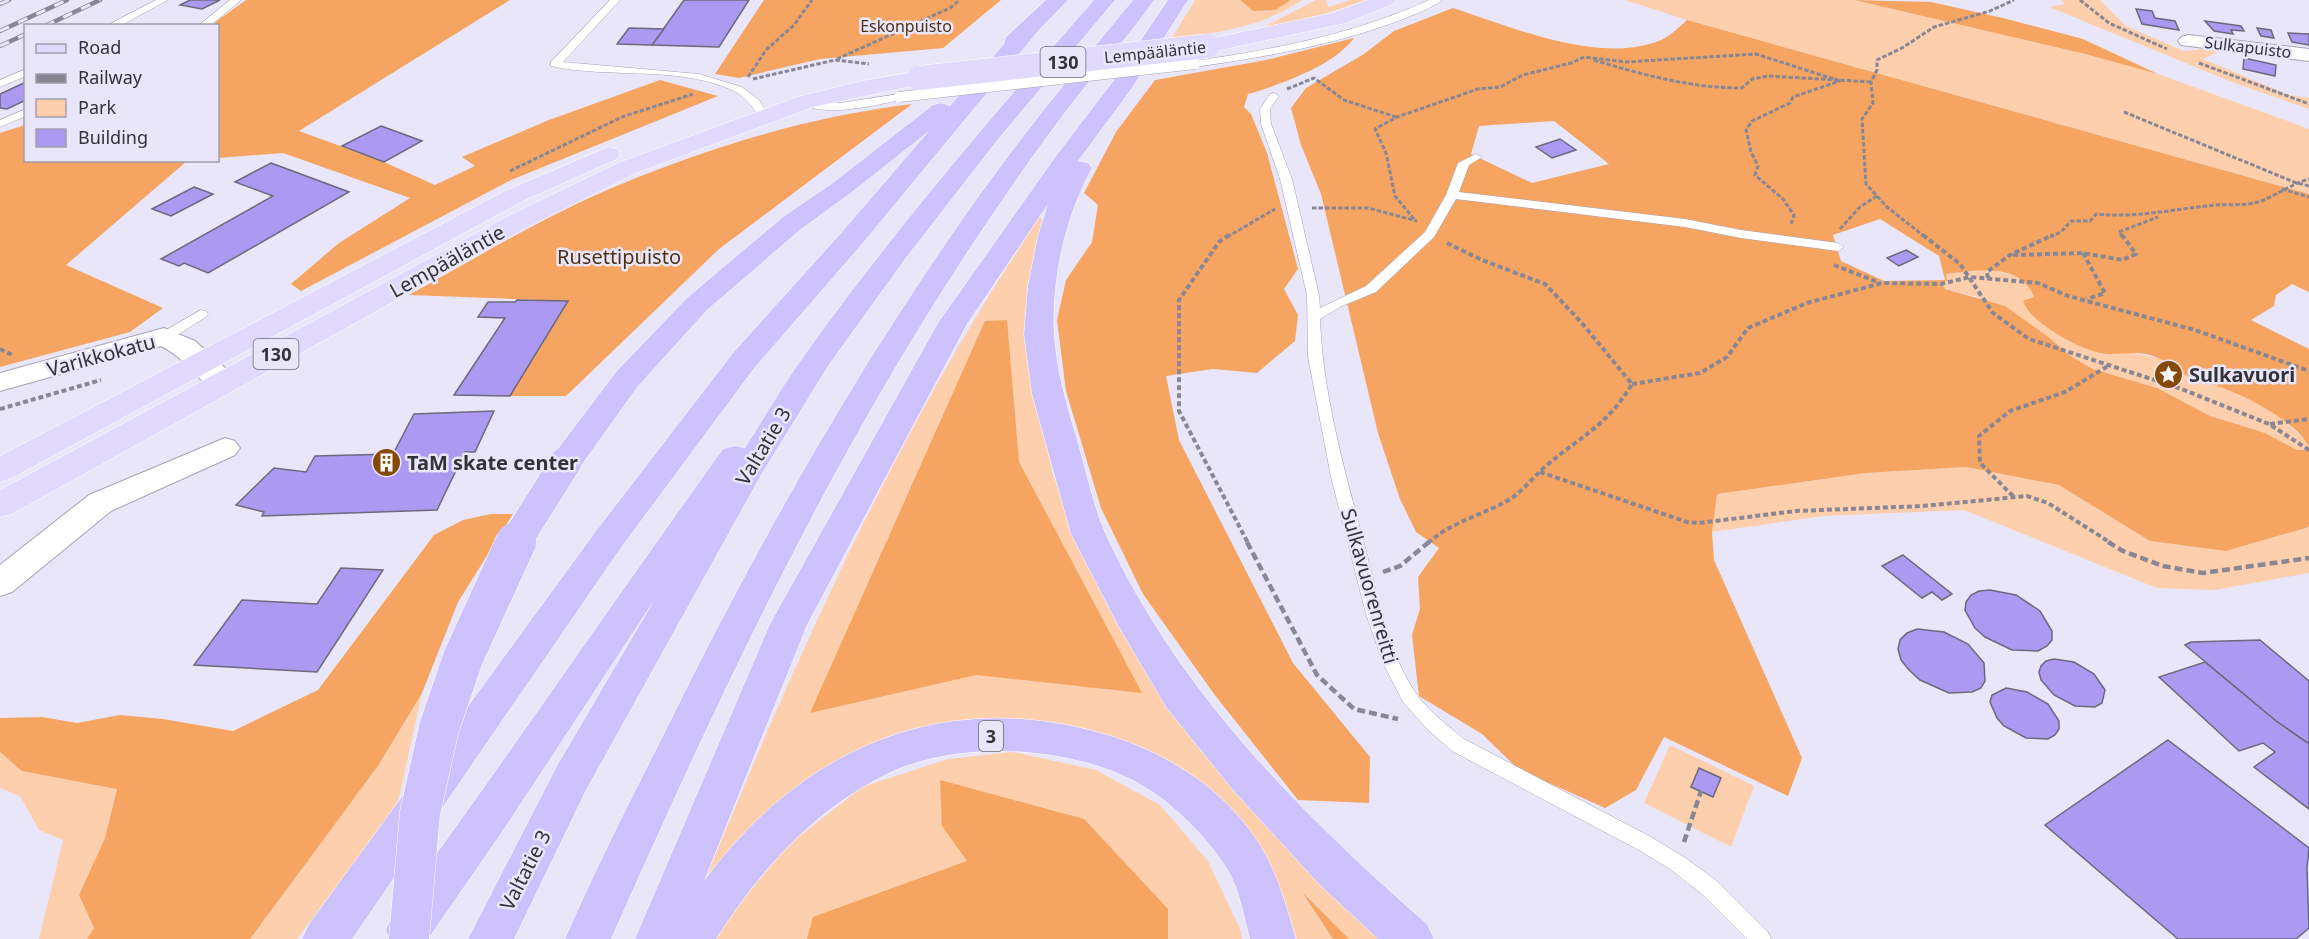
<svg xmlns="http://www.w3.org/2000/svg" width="2309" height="939" font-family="'Noto Sans',sans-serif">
<rect width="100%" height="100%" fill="#e9e6fa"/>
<g fill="#fdcfac">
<path d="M1195 0H1240L1253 11 1275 10 1291 0H1302C1263 27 1217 33 1172 38Z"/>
<polygon points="1316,0 1328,0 1326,1 1329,7 1350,0 1368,0 1315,17 1258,30"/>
<polygon points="1625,0 1854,0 2085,54 2158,74 2309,129 2309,194 1687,20"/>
<polygon points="2061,0 2100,0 2126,26 2184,51 2229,47 2203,59 2289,95 2309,98 2309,109 2232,82 2049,7 2065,4"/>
<path d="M1040 217 1044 223 1036 391 1052 472 1077 537 1391 939H1292L1174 767 1074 726 1000 720 907 730 828 767 760 818 707 875C801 647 901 422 1040 217Z"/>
<path d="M1979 269C2027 273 2030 282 2043 325L2068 340 2100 353 2130 352 2166 360 2190 377 2223 387 2262 406 2281 418 2307 442 2309 450H2297L2265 433 2210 416 2157 388 2093 369 2072 357 2047 336 1978 297 1945 289 1940 282 1947 281 1946 274Z"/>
<polygon points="1966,467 2059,485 2150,541 2226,551 2309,527 2309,573 2215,590 2157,588 1964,510 1824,516 1712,532 1717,494 1866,473"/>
<polygon points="422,693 397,807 297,939 250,939 378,766"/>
<polygon points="1670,745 1754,786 1731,847 1644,803"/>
<polygon points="0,752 22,771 117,788 105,838 79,895 94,928 87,939 39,939 63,840 39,830 20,796 0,788"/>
<polygon points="1013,752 1096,770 1160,805 1208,861 1240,929 1242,939 711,939 787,846 862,787 948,759"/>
</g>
<g fill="#f5a561" fill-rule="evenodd">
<polygon points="246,0 510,0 299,131 384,162 435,185 475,166 462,157 549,120 660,80 718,96 511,180 301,291 291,284 339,243 410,198 283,153 218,158 218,26 211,25"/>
<polygon points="764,0 1001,0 943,48 820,59 739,78 715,74"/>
<polygon points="1240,0 1291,0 1275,10 1253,11"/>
<polygon points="1854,0 1931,2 2003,18 2083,39 2158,74 2085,54"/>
<path d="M1453 8C1512 27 1591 62 1653 43 1666 40 1677 29 1687 20L2309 194V292L2292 284 2276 295 2274 306 2251 320 2309 349V448C2301 424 2244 395 2220 387 2211 383 2199 381 2190 377 2176 370 2166 360 2150 355 2133 350 2117 356 2100 353 2078 348 2030 323 2023 301L2034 297C2020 262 1977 270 1946 274L1947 281 1941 282 1945 289 2005 306 2047 336 2072 357 2093 369 2157 388 2210 416 2265 433 2297 450H2309V527L2226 551 2150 541 2059 485 1966 467 1866 473 1717 494 1712 532 1714 560 1802 758 1788 796 1664 737 1636 790 1605 808 1518 769 1482 734 1419 696 1412 635 1420 609 1418 577 1439 548 1416 532 1400 499 1378 433 1321 194 1301 145 1291 108 1306 88 1364 54 1394 31ZM1554 121 1609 164 1532 183 1471 154 1479 126ZM1880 219 1939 256 1945 280 1884 281 1841 261 1833 235Z"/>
<path d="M1354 38C1335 65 1280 85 1248 94L1244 107 1251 114 1267 153 1298 269 1284 289 1298 315 1295 341 1257 373 1213 369 1166 376 1179 440 1293 663 1370 757 1369 803 1298 800 1214 694 1143 594 1101 508 1066 391 1057 320 1066 280 1092 242 1098 205 1084 193 1116 132 1155 80 1266 60Z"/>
<path d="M912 104 719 249 566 396H510L568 301 409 295C478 257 546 215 619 185 713 146 812 116 912 104Z"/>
<polygon points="25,125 26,160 187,161 66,265 163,308 130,332 0,367 0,133"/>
<polygon points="1007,320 1019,462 1142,693 976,675 810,713 985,321"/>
<polygon points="491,514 513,514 458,602 422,693 378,766 250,939 87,939 94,928 79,895 105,838 117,789 22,771 0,752 0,718 42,717 77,723 120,715 163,719 233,731 318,690 434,535 463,520"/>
<polygon points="940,780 1084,819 1168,909 1168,939 807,939 813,917 967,861 942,826"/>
<polygon points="1303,893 1349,939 1333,939"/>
</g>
<g fill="#ac99f2" stroke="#6c697a" stroke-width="1.5">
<polygon points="190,0 220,0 202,9 180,5"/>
<polygon points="684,0 749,0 719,47 652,45"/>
<polygon points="2136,9 2152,11 2155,18 2175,21 2179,30 2142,24"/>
<polygon points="2205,21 2241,26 2244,31 2231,30 2233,34 2214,31"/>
<polygon points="629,28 664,29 652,45 617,44"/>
<polygon points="2257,28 2271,30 2274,38 2261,36"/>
<polygon points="2288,33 2309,34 2309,45 2292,42"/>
<polygon points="2244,58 2276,65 2275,76 2243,69"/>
<polygon points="26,82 26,100 7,109 0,108 0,94"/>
<polygon points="381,126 422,141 384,162 342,146"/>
<polygon points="1560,139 1576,150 1552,158 1536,147"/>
<polygon points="271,163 349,192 208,273 184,263 179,266 161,259 273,196 235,182"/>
<polygon points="194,187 213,194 171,216 152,209"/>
<polygon points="1906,250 1918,257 1899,266 1887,258"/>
<polygon points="517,300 568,301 510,396 454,395 505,318 478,317 488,302 515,302"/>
<polygon points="494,411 475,452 465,452 437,510 262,516 264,512 236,505 274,468 306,472 315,456 393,454 414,414"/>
<polygon points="1903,555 1952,594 1942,600 1932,592 1922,598 1882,566"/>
<polygon points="341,568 383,570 317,672 194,665 242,600 317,604"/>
<polygon points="1990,590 2016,595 2040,611 2052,631 2052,640 2047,646 2038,651 2012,650 1985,637 1975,628 1965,610 1966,602 1971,595 1979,591"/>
<polygon points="1917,629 1944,632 1968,644 1984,663 1985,681 1981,688 1972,692 1949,693 1920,680 1909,670 1901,660 1898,649 1900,640 1907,633"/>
<polygon points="2260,640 2309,681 2309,744 2276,721 2185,645 2191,642"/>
<polygon points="2054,659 2074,662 2094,674 2105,690 2102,703 2095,707 2075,706 2054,695 2041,680 2039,672 2041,666 2046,661"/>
<polygon points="2205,662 2276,721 2309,744 2309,809 2254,767 2275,752 2263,743 2239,751 2159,677"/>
<polygon points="2006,688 2027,692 2048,704 2059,721 2059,729 2055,735 2048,739 2026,738 2004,726 1997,718 1990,702 1992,695"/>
<polygon points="2168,740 2309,848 2307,868 2309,928 2296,939 2178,939 2045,825"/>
<polygon points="1699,768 1721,778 1713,797 1691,787"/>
</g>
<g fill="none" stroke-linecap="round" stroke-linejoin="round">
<defs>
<g id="service">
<polygon points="156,0 168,0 120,26 106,26"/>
<polygon points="230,0 241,0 210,26 198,26"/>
<path d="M610 0H620L563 62 699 74 742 87 759 100 771 118 770 120H762C754 109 746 97 734 91 680 65 609 79 551 66V62Z"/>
<path d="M1429 0H1442C1431 9 1414 14 1401 20 1334 45 1265 57 1195 67L1190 64 1195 61C1276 49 1355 34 1429 0Z"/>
<polygon points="26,69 26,76 0,87 0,80"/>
<path d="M1274 93 1279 96 1270 109 1271 124 1292 179 1319 295 1320 308 1366 286 1425 232 1446 195 1458 163 1476 154 1482 157 1469 165 1459 192 1685 219 1741 230 1838 243 1844 247 1838 251 1741 238 1685 227 1456 199 1434 237 1376 292 1342 306 1320 319C1323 399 1347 478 1367 555 1378 598 1390 655 1415 692 1428 711 1447 725 1464 739L1651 837 1684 857 1717 881 1768 932 1771 939H1747L1703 895 1670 869 1637 849 1452 751 1427 729 1403 702 1383 663 1366 614 1331 477 1308 357 1307 295 1280 179 1261 124 1260 109 1270 94Z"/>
<path d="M899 94 904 97 903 99C878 105 821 119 800 102L805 99 840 103Z"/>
<polygon points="26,109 26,116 0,127 0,120"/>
<polygon points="201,310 206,311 208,314 206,317 169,340 159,340 157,337 159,334"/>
</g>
<g id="minor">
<polygon points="2188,35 2309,49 2309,61 2181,45 2178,41 2181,37"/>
<path d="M164 328 195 341 233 375 237 382 233 389C226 390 221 392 214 389 197 380 184 357 161 346L0 391V373Z"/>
<polygon points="225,438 235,441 240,448 235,455 111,511 12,592 0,596 0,565 89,495"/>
</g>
<g id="primary">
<polygon points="1367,0 1396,0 1393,4 1346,23 1207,53 1199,51 1196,46 1199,41 1332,13"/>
<polygon points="919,71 927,73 930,78 927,83 813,107 636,173 526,228 12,514 0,517 0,490 508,216 618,163 797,97 862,81"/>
<polygon points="608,147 617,149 620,154 617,159 523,201 12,478 0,482 0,456 505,191"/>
</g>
<g id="motorway">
<polygon points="1046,0 1068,0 1038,31 862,244 755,367 620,549 352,939 302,939 309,924 596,531 733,353 842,232 929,131 848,195 801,229 707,310 638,386 578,470 566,474 554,470 550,462 554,454 616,372 687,298 783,217 830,185 933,105 941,103 950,106 1004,44 1006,37"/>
<path d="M1094 0H1115L999 138 905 259 828 366 761 475 586 790 514 939H468L558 764 655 599 506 826 428 939H389L386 930 392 915C505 761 612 603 723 449L735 446 745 448C765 417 784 383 806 353 895 229 994 114 1094 0Z"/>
<path d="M1133 0H1154C1127 39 1094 74 1066 111 1040 146 1014 182 990 218 837 443 721 691 611 939H565C596 868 631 799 666 730 754 551 852 377 966 214 1018 140 1075 70 1133 0Z"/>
<path d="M1168 0H1188L1132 88 1078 161 1088 163 1092 168C1065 217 1051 278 1054 334 1056 370 1067 406 1077 440 1086 471 1093 506 1106 535 1177 690 1300 813 1427 924L1434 939H1378L1319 884 1233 790 1166 707 1119 627 1071 534 1032 394 1024 334 1028 286 1038 236 1048 204 967 324 807 625 704 881C805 744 949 685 1114 737 1172 756 1224 790 1258 842 1277 871 1286 906 1296 939H1250C1244 916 1240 891 1228 870 1210 841 1181 811 1153 792 1086 746 964 738 891 772 815 808 760 870 716 939H635L770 624 938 323 1056 156 1111 84Z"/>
</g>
</defs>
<use href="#service" stroke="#a5a2b5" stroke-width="1"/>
<use href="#minor" stroke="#a5a2b5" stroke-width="2"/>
<use href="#primary" stroke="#fff" stroke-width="1"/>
<use href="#motorway" stroke="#fff" stroke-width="1"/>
<g stroke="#898794" stroke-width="3" stroke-dasharray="4.5 2" stroke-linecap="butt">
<polyline points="2080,0 2109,23 2167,49"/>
<polyline points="837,59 950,8 960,0"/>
<path d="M1594 60C1643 75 1691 88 1742 88L1752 79 1768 76 1871 82"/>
<polyline points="2199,63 2309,104"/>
<polyline points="748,77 766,50 794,25 812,0"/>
<polyline points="753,79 835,60 869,64"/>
<polyline points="1287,89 1314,78 1344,100 1396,117"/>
<polyline points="2124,112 2294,182 2309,186"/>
<polyline points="510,171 622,117 693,94"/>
<polyline points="2282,189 2309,197"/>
<polyline points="1312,208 1368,208 1417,221"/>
<polyline points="1414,219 1395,196 1386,153 1375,129 1397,117 1478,89 1500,87 1523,75 1571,63 1584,57 1626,62 1756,54 1840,81"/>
<polyline points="1791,224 1794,215 1783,199 1755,175 1758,166 1751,152 1746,130 1752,121 1790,103 1793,97 1840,81"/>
<polyline points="1840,229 1860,207 1877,196"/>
<polyline points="1227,237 1275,209"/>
<polyline points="1925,237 1887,207 1866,184 1862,119 1873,103 1871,82 1877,70 1877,60 1902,48 1934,27 1990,11 2014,0"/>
<path d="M2050 237 2061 232 2071 221H2090L2096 214C2139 218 2174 209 2216 205 2230 204 2245 206 2258 202 2276 196 2291 184 2309 179"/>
<polyline points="2123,237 2119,232 2158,217"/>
</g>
<g stroke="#898794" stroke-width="4" stroke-dasharray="5 3" stroke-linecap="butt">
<polyline points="1229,235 1219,242 1179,300 1179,411 1248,543"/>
<polyline points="1923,235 1960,264 1993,313 2029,339 2179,388 2269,424 2309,450"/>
<polyline points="1447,243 1482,260 1545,284 1581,322 1632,384"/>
<polyline points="2083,253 2105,293 2087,299"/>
<polyline points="2013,255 2083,253 2122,260 2136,254 2122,235"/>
<polyline points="1834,265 1880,283"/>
<polyline points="1988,278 1987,272 2010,255 2053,235"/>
<polyline points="0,349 12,355"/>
<polyline points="1632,384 1700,373 1727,357 1748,328 1807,303 1882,283 1941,284 1970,277 2038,283 2068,296 2195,330 2309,371"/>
<polyline points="0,409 101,380"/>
<polyline points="2270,424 2309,419"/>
<polyline points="1540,472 1687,522 1699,523 1796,511 1923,506 2027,496 2048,503 2111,543"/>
<polyline points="2013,496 1980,463 1979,436 2010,411 2065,392 2108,366"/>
<path d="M1428 543C1450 523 1479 516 1505 502 1522 493 1532 478 1546 466 1581 436 1607 426 1632 384"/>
</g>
<g stroke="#898794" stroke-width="4.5" stroke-dasharray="8 4" stroke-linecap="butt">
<polyline points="1247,542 1317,675 1354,709 1398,719"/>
<polyline points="2108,542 2123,551 2163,566 2203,573 2309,558"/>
<polyline points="1383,572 1400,566 1429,542"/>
<polyline points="1684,842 1701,791"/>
</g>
<use href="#service" fill="#fff" fill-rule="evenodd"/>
<use href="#minor" fill="#fff" fill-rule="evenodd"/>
<use href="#primary" fill="#e1dafe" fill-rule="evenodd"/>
<use href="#motorway" fill="#cdc2fd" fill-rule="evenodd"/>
<defs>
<g id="rail">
<polyline points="0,4 9,0"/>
<polyline points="45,26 100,0"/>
<polyline points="0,31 67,0"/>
<polyline points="0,46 26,34"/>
</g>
</defs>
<use href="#rail" stroke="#888693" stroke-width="4.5"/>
<use href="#rail" stroke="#e9e6fa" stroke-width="3" stroke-dasharray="10" stroke-linecap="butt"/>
<defs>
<polyline id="service-bridge" points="899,97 1195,64"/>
<polyline id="primary-bridge" points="919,78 1207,46"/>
<polyline id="motorway-bridge-far1" points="515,543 566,462"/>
<polyline id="motorway-bridge" points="409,939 420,813 439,728 463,658 516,542"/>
</defs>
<use href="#service-bridge" stroke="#a5a2b5" stroke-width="11" stroke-linecap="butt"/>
<use href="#primary-bridge" stroke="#fff" stroke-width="25" stroke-linecap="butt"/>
<use href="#motorway-bridge-far1" stroke="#fff" stroke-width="32" stroke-linecap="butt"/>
<use href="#motorway-bridge" stroke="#fff" stroke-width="41" stroke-linecap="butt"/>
<use href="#service-bridge" stroke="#fff" stroke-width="10"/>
<use href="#primary-bridge" stroke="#e1dafe" stroke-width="24"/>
<use href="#motorway-bridge-far1" stroke="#cdc2fd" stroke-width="31"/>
<use href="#motorway-bridge" stroke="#cdc2fd" stroke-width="40"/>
</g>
<defs>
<symbol id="sight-disc" viewBox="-11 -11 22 22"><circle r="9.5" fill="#864a06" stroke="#e9e6fa"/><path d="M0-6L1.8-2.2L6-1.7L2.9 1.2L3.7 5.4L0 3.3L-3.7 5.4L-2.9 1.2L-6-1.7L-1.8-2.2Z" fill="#fff"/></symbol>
<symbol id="building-disc" viewBox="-11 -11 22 22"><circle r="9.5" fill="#864a06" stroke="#e9e6fa"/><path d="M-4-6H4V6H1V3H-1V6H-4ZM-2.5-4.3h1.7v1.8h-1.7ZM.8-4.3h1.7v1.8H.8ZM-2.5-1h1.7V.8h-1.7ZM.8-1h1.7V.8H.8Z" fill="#fff"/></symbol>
</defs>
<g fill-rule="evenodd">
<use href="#sight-disc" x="2152" y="358" width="33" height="33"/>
<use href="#building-disc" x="370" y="446" width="33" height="33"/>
</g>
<g text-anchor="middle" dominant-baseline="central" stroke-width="5" stroke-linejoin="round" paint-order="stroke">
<g font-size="16" fill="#503013" stroke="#e9e6fa">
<text x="906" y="26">Eskonpuisto</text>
</g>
<g font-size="16" fill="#333239" stroke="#e9e6fa">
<text transform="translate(2248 47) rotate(7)">Sulkapuisto</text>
<text transform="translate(1155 52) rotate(-6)">Lempääläntie</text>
</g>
<g fill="#e9e6fa" stroke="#6a6873" stroke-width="1.5">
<rect x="1040.5" y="47" width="45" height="30" rx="4.5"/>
<rect x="253.5" y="339" width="45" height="30" rx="4.5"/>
<rect x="979" y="721" width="24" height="30" rx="4.5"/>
</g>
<g font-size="18" font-weight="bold" fill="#333239">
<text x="1063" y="62">130</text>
<text x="276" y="354">130</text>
<text x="991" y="736">3</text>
</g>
<g font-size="20" fill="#503013" stroke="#e9e6fa">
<text x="619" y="256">Rusettipuisto</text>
</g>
<g font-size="20" fill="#333239" stroke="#e9e6fa">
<text transform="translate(447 261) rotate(-29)">Lempääläntie</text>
<text transform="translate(101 355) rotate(-15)">Varikkokatu</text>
<text transform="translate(763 446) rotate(-59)">Valtatie 3</text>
<text transform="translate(1370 586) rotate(74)">Sulkavuorenreitti</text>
<text transform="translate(525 870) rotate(-63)">Valtatie 3</text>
</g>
<g font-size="20" font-weight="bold" fill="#333239" stroke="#e9e6fa" text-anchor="start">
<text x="2189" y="374">Sulkavuori</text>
<text x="407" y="462">TaM skate center</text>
</g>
</g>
<rect x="24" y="24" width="195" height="138" fill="#e9e6fa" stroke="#a09ead" stroke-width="1.5"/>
<rect x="36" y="44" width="30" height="9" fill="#e1dafe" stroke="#a09ead" stroke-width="1.5"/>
<text x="78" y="54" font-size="18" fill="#333239">Road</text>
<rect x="36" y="74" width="30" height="9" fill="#888693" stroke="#a09ead" stroke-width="1.5"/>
<text x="78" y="84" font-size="18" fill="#333239">Railway</text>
<rect x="36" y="99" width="30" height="18" fill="#fdcfac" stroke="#a09ead" stroke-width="1.5"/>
<text x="78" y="114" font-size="18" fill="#333239">Park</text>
<rect x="36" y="129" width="30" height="18" fill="#ac99f2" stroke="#a09ead" stroke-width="1.5"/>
<text x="78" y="144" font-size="18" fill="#333239">Building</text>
</svg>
